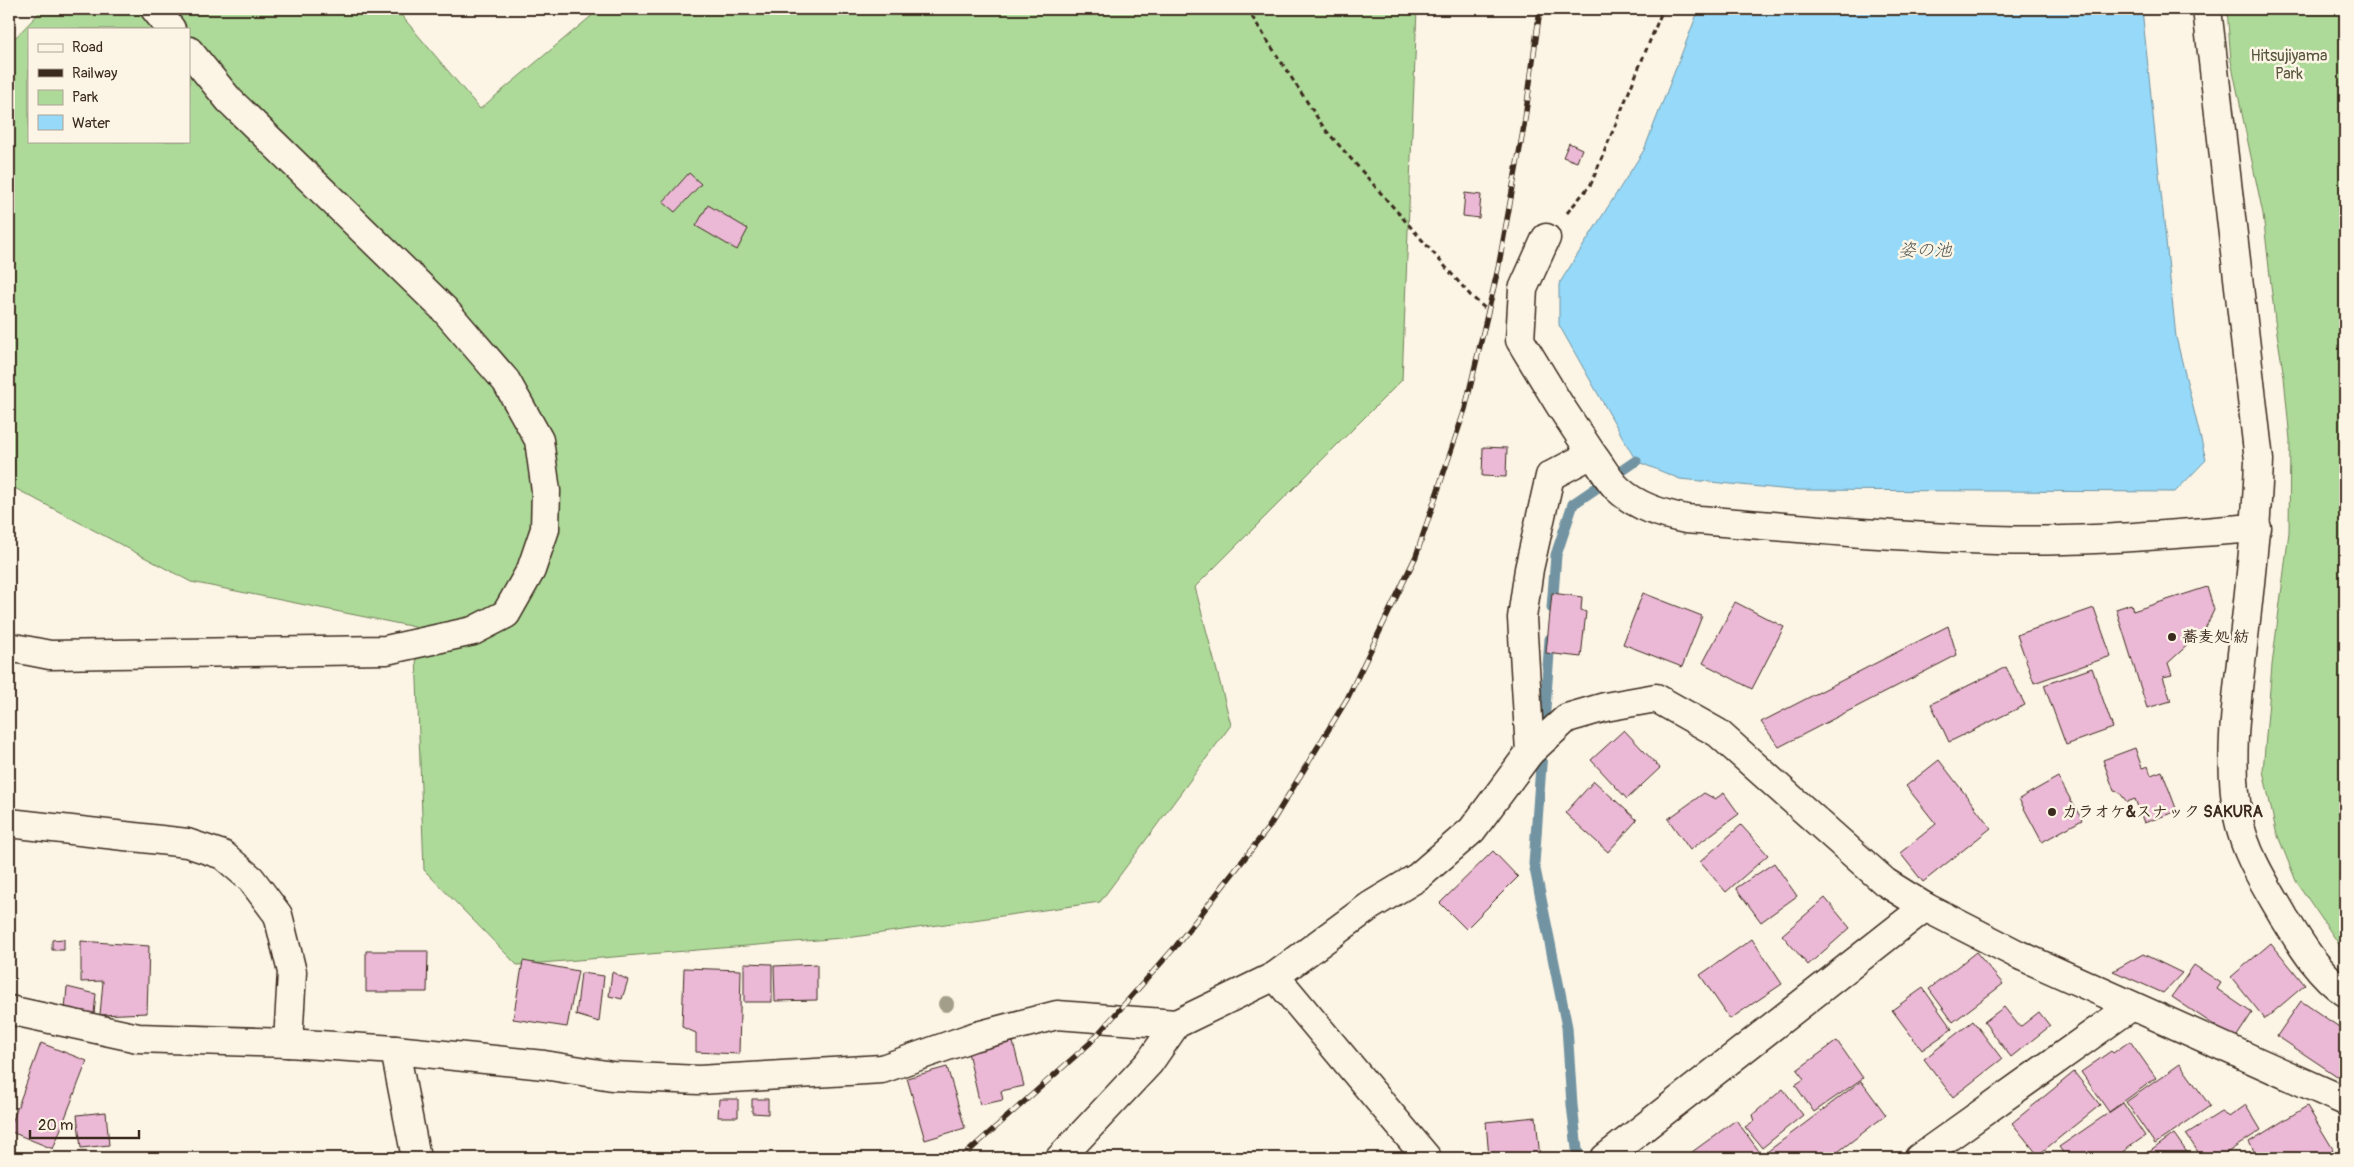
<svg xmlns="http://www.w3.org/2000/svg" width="2354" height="1167" font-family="Pangolin,'Klee One',sans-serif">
<rect width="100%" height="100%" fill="#fcf5e5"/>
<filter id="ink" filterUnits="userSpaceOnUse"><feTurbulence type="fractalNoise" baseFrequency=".02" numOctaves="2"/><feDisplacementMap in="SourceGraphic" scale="10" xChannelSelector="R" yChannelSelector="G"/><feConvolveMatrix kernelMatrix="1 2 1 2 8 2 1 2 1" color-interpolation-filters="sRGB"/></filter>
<g filter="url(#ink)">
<g fill="#adda99" stroke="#74825c" fill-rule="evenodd">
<path d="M43 9H396L480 109 595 13 594 9H1417L1402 380 1195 587 1231 725 1100 902 854 937 517 965 424 870 415 627 191 582 9 485V44ZM29 29H189V141H29Z"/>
<polygon points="2227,9 2345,9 2345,953 2296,881 2276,831 2263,771 2272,665 2289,532 2290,440 2284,377 2275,321 2263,214 2231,61"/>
</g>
<polygon fill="#96d9f8" stroke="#7293a1" points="1699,9 2142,9 2176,337 2206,460 2175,492 1791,490 1680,479 1636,461 1559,325 1559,284 1644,150"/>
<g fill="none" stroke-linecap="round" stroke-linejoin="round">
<g stroke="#7293a1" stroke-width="11">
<polyline points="1552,608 1556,555 1573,504 1636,461"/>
<polyline points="1550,639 1534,864 1567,1027 1572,1105 1578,1158"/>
</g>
</g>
<g fill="#ebb8d5" stroke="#3b2a1e">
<polygon points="1569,143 1582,149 1577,162 1563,157"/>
<polygon points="689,173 701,184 675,212 663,202"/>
<polygon points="1465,193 1481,195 1479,218 1463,216"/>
<polygon points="708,205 748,229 737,250 696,226"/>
<polygon points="1483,447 1507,448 1506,477 1482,476"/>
<polygon points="2207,587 2214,610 2205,629 2168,663 2172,675 2163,677 2171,701 2147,708 2116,609 2131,604 2133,611"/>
<polygon points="1552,593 1582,597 1581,610 1586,612 1581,657 1546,653"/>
<polygon points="1643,593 1702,616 1682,667 1623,644"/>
<polygon points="1735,602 1784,627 1752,689 1703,663"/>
<polygon points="2094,608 2111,656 2034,683 2017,635"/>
<polygon points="1948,626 1957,655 1779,747 1761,722"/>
<polygon points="2006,667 2025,705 1949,742 1931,704"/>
<polygon points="2092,668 2113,728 2066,745 2044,685"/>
<polygon points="1624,730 1660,768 1627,799 1591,760"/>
<polygon points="2135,748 2142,768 2148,766 2151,775 2162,771 2177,811 2144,823 2135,799 2127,802 2119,792 2114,791 2103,760"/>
<polygon points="1939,760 1991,828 1923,882 1900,853 1936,824 1906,786"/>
<polygon points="2058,777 2082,820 2042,842 2019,799"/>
<polygon points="1594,781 1637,820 1608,852 1565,813"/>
<polygon points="1704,793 1715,799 1724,793 1739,814 1690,850 1668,819"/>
<polygon points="1741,825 1768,855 1726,892 1700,862"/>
<polygon points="1493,851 1518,877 1466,929 1440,903"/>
<polygon points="1774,863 1797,896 1761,922 1736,888"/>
<polygon points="1825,898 1850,928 1808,965 1782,935"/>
<polygon points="64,939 64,950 52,950 52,940"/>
<polygon points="1752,939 1782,984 1730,1019 1700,975"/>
<polygon points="81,941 149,946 147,1013 100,1015 103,981 81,982"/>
<polygon points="2271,943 2305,985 2265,1019 2231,977"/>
<polygon points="366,951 428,951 427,992 366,992"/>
<polygon points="1976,952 2003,984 1953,1022 1929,989"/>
<polygon points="2143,954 2182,973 2163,993 2113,971"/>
<polygon points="523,961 578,971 567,1027 513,1019"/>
<polygon points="744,963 772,964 772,1002 744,1002"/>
<polygon points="817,964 817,1000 775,1001 774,966"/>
<polygon points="2194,965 2221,983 2217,989 2252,1013 2235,1039 2172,997"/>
<polygon points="684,968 741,970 739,1054 696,1052 696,1033 682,1027"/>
<polygon points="612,972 628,980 622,999 609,996"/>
<polygon points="581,973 604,976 599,1022 576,1015"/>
<polygon points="67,987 96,994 94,1014 65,1010"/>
<polygon points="1923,988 1952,1029 1922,1050 1892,1010"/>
<polygon points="2301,1001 2345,1031 2345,1063 2337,1076 2277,1036"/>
<polygon points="2004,1007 2020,1027 2039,1012 2050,1026 2011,1057 1984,1022"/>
<polygon points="1973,1021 2002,1059 1953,1097 1924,1059"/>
<polygon points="1837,1041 1863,1078 1814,1112 1795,1085 1804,1079 1797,1070"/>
<polygon points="2130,1041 2156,1078 2109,1112 2081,1072 2111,1051 2113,1053"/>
<polygon points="1013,1042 1024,1086 1001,1091 1003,1100 980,1105 968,1052"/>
<polygon points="41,1043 87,1061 53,1149 9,1131"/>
<polygon points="2180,1064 2210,1106 2155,1144 2126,1102"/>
<polygon points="947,1067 965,1128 925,1140 907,1078"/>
<polygon points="2074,1072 2100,1105 2038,1155 2012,1123"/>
<polygon points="1861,1081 1886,1115 1830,1158 1759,1158"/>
<polygon points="1783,1089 1803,1115 1762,1148 1745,1127 1754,1121 1752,1115"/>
<polygon points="719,1099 738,1099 738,1117 718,1117"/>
<polygon points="752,1099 768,1099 768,1114 752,1113"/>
<polygon points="2123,1103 2145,1136 2114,1158 2067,1158 2059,1147"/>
<polygon points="2246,1105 2261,1130 2219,1158 2202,1158 2186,1134 2221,1112 2229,1117"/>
<polygon points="2307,1106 2333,1149 2330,1158 2258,1158 2249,1142"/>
<polygon points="106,1112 109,1145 81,1148 77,1115"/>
<polygon points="1536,1117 1540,1158 1489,1158 1486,1122"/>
<polygon points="1736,1120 1762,1155 1758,1158 1697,1158 1692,1152"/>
<polygon points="2174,1134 2191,1158 2141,1158"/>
</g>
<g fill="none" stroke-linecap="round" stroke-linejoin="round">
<defs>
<g id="minor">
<polyline points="155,9 171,29"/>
<path d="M2207 9 2259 460C2257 520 2251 578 2244 637 2237 698 2227 760 2239 821 2246 856 2267 887 2284 917 2300 943 2319 975 2345 992"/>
<polyline points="1546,238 1523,289 1520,340 1559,404 1592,454"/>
<polyline points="9,647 50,655 386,650 473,631 506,614 531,570 545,529 546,491 539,440 506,381 444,309 229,100 189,51"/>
<path d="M1530 752 1522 618 1529 569 1550 476 1592 454C1601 465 1608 480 1618 489 1637 507 1662 514 1686 519 1789 527 1893 537 1996 540 2083 543 2170 534 2257 528"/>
<polyline points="9,823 187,843 223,855 251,879 278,915 292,972 288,1043"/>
<polyline points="1275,976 1427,1158"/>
<polyline points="9,1010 138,1038 288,1043 395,1050 544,1065 612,1076 699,1080 882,1069 973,1037 1057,1015 1176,1024"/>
<polyline points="395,1050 416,1158"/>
<polyline points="1060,1158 1149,1063 1176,1024 1275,976 1370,906 1418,877 1472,830 1530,752 1567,718 1605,707 1656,698 1718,733 1885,882 1925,907 2017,954 2345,1101"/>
<polyline points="1605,1158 1925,907"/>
<polyline points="1919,1158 2132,1006"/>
</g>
</defs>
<use href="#minor" stroke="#3b2a1e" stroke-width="31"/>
<g stroke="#3b2a1e" stroke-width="3" stroke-dasharray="5 4" stroke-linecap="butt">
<polyline points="1247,9 1324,128 1471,296 1488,311"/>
<polyline points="1567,213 1591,184 1663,9"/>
</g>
<use href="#minor" stroke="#fcf5e5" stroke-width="28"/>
<defs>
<polyline id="rail" points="961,1158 1090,1043 1176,946 1269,827 1347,699 1416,556 1465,409 1498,269 1524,126 1540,9"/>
</defs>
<use href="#rail" stroke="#3b2a1e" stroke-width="5.5"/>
<use href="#rail" stroke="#fcf5e5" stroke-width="4" stroke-dasharray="11" stroke-linecap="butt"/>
</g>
<circle fill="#a29e89" cx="946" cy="1004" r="8"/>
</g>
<g fill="#3b2a1e" stroke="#fcf5e5" stroke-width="2">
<circle cx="2172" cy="637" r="5"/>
<circle cx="2052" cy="812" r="5"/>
</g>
<g text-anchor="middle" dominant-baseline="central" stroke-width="5" stroke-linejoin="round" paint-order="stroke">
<g font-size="16" fill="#58563d" stroke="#fcf5e5">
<text x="2289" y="56">Hitsujiyama<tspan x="2289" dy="18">Park</tspan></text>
</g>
<g font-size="16" font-weight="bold" fill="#3b2a1e" stroke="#fcf5e5" text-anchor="start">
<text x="2182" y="637">蕎麦処 紡</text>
<text x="2062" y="812">カラオケ&amp;スナック SAKURA</text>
</g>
<g font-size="18" font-style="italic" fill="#525654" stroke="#fcf5e5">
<text x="1925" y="250">姿の池</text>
</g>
</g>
<rect width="2354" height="1167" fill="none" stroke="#fcf5e5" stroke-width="30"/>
<rect x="15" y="15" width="2324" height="1137" fill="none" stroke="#3b2a1e" stroke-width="2" filter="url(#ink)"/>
<rect x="28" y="28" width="162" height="115" fill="#fcf5e5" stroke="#afa495"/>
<rect x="38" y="44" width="25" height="8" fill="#fcf5e5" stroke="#afa495"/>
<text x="72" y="52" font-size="15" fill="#3b2a1e">Road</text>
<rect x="38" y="69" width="25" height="8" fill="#3b2a1e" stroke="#afa495"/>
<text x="72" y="78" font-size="15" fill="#3b2a1e">Railway</text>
<rect x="38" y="90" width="25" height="15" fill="#adda99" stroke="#afa495"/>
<text x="72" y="102" font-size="15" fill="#3b2a1e">Park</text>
<rect x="38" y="115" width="25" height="15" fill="#96d9f8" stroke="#afa495"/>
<text x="72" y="128" font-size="15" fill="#3b2a1e">Water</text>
<path d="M30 1130v8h109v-8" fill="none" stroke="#3b2a1e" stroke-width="2.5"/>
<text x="38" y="1130" font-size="15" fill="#3b2a1e" stroke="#fcf5e5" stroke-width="4" paint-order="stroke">20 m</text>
</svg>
